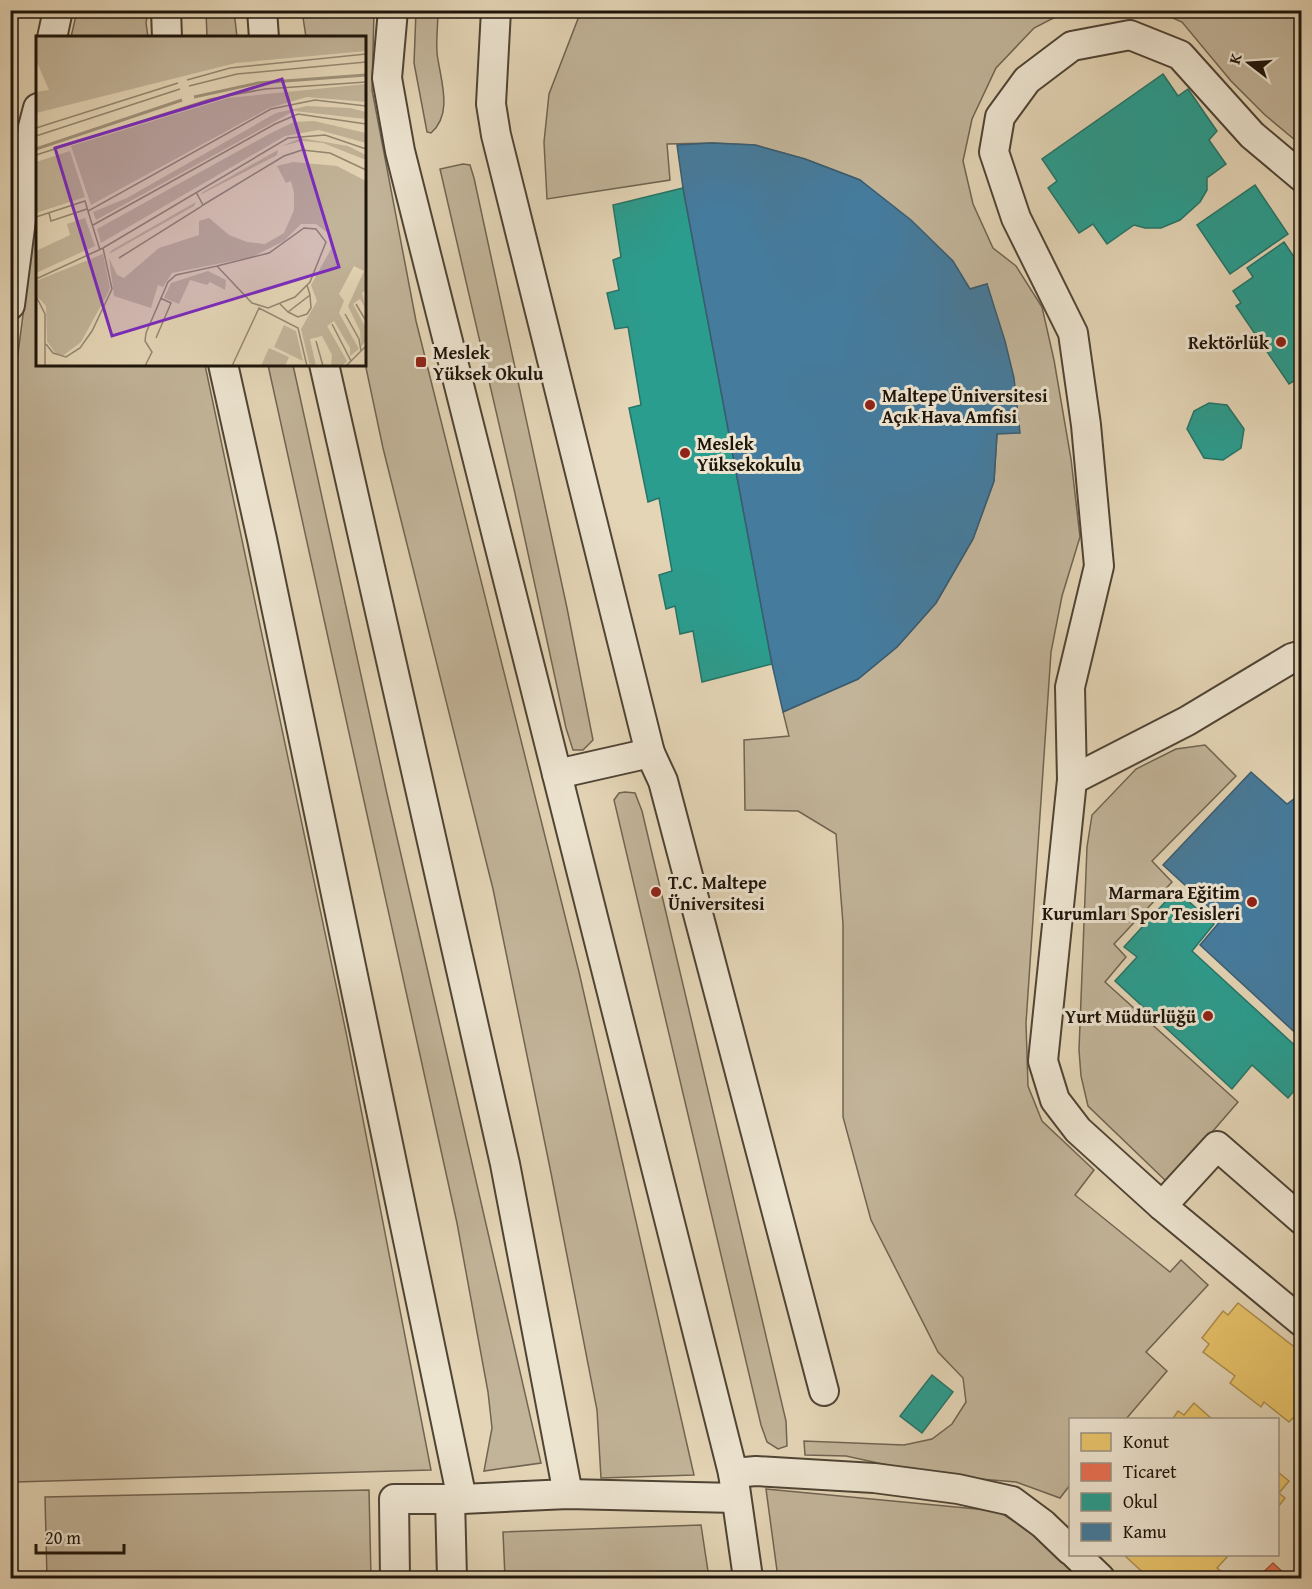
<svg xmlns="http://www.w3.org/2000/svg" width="1312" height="1589" font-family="'Gentium Book Plus',serif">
<rect width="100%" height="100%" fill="#e4d5b6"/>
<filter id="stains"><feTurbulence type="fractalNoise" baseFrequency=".00333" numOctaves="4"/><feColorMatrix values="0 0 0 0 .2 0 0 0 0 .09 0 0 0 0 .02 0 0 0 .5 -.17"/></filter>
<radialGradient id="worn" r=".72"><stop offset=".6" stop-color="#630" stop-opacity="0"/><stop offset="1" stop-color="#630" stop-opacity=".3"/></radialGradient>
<g fill="#c2b499" stroke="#706452" stroke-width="1.5">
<polygon points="77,11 148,11 146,23 148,37 71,37"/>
<polygon points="206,11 234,11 237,37 207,37"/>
<polygon points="302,11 374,11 372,90 416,321 579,972 694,1475 601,1478 597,1410 551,1173 493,889 383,448 365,363 364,38 306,37"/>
<path d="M416 11H438C438 24 436 39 437 53 440 79 454 113 431 133L427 132 414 63Z"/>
<polygon points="581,11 1067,11 1034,28 996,68 972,119 963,161 973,204 993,248 1016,266 1042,307 1054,360 1071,459 1080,537 1062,596 1051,652 1026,1023 1028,1086 1042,1121 1094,1170 1075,1195 1170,1272 1181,1260 1208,1285 1146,1352 1167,1371 1126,1419 1070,1420 1070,1485 1060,1498 1016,1482 933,1475 846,1456 805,1455 804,1441 904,1445 932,1439 952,1424 966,1402 963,1378 938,1352 871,1220 843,1117 843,924 836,834 798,811 745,810 744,740 789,736 783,712 858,679 897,647 936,603 973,539 994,481 997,434 987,284 970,289 860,180 805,159 755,145 712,143 667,144 670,180 547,199 544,142 549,94"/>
<polygon points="1157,11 1301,11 1301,145 1265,115 1231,81 1182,22"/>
<polygon points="463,164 470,165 474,178 567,608 593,740 583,750 573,750 566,728 514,489 440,169"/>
<polygon points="37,208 38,364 205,365 347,1037 431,1470 16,1482 10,1331 10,449 14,384"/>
<polygon points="268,365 293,365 387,794 541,1463 484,1471 492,1428 488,1392 457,1223"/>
<polygon points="1205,745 1236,776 1152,861 1172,882 1114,944 1126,957 1105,982 1238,1102 1168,1183 1088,1106 1081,1076 1079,1050 1087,847 1092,815 1136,769 1176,749"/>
<polygon points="625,792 635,793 642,811 786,1421 787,1446 778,1449 767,1442 761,1425 614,800 619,793"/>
<polygon points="766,1489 998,1511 1042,1540 1080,1578 778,1578"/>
<polygon points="369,1490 371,1578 47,1578 45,1497"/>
<polygon points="701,1525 709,1578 505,1578 503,1532"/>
</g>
<g fill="#e9c46a" stroke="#ac8f4d" stroke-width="1.5">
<polygon points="1238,1303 1302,1353 1302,1425 1293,1418 1289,1422 1264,1402 1261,1407 1230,1383 1235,1376 1203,1352 1209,1344 1202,1338 1223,1311 1228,1315"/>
<polygon points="1194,1403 1213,1420 1172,1420 1178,1411 1184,1415"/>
<polygon points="1278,1472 1289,1481 1279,1493 1285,1498 1278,1507"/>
<polygon points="1123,1554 1224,1554 1227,1557 1217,1568 1223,1573 1218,1578 1158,1578 1156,1576 1154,1578 1149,1578"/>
</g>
<polygon fill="#e76f51" stroke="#aa543c" stroke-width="1.5" points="1273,1563 1289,1578 1257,1578"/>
<g fill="#2a9d8f" stroke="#267467" stroke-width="1.5">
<polygon points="1163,74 1178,96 1188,89 1217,131 1209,140 1226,164 1207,178 1207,190 1200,202 1180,220 1161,228 1145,228 1134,225 1107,244 1093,224 1079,233 1048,188 1057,181 1042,159"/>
<polygon points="1255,185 1288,234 1230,274 1197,225"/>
<polygon points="683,188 772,664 702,682 693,631 680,634 675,606 666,609 659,575 672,571 659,498 648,502 629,408 641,405 628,327 615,329 607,293 619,290 613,260 621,257 613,205"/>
<polygon points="1284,242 1298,263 1302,261 1302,380 1300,377 1289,384 1236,306 1241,303 1233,291 1253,277 1247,268"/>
<polygon points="1209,403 1227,405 1244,429 1241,448 1223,460 1204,458 1187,429 1194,411"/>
<polygon points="1302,488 1302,570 1295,569"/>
<polygon points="1176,890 1214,924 1192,951 1302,1052 1302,1082 1288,1098 1252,1065 1232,1089 1115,981 1137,957 1124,947"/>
<polygon points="932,1375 953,1392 922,1433 900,1416"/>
</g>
<g fill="#457b9d" stroke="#395c71" stroke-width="1.5">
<polygon points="712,143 755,145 805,159 860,180 911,220 953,261 970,289 987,284 1005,341 1014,378 1020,433 997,434 994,481 973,539 936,603 897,647 858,679 783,712 772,664 683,188 677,145"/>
<polygon points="1251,772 1287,804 1302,793 1302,1039 1200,945 1222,919 1163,865"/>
</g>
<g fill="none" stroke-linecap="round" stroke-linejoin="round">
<polyline stroke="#6c604e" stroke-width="9" points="10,14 11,10"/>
<defs>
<g id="minor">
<polyline points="166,10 167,38"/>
<polyline points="262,10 264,38"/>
<polyline points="393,10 387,78 400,151 733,1473 748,1578"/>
<polyline points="496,10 491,104 496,135 650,753"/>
<polyline points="52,38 58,10"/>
<polyline points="1302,177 1252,135 1180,55 1130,35 1072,46 1027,80 1000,117 994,152 1016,218 1073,333 1086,425 1099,566 1070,687 1072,780 1043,1061 1055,1100 1078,1130 1162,1206 1302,1322"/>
<polyline points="10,305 33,127 38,108"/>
<polyline points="223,364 262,539 462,1499 568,1494 736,1498"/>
<polyline points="324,364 505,1164 568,1494"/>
<polyline points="557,774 650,753 663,781 824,1391"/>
<polyline points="1072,780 1187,721 1292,658 1302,655"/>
<polyline points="1162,1206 1217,1146 1302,1220"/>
<polyline points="733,1473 756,1471 874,1478 958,1489 1012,1501 1043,1524 1070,1550"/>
<polyline points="450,1499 452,1578"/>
<polyline points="1075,1554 1100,1578"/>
<polyline points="395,1578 394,1499 462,1499"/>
</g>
</defs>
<use href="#minor" stroke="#4f4435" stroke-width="32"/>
<use href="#minor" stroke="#ede4d0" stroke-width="28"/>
</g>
<g fill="#8f2418" stroke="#ede4d0" stroke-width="2">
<circle cx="1281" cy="342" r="6"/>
<rect x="415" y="356" width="12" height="12" rx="3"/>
<circle cx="870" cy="405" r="6"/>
<circle cx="685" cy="453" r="6"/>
<circle cx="656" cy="892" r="6"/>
<circle cx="1252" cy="902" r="6"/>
<circle cx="1208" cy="1016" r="6"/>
</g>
<g text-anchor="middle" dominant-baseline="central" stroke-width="6" stroke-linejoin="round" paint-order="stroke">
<g font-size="18" font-weight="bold" fill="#1d140a" stroke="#ede4d0" text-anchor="start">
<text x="1269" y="342" text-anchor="end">Rektörlük</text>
<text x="433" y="352">Meslek<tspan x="433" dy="21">Yüksek Okulu</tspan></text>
<text x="882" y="395">Maltepe Üniversitesi<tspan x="882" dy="21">Açık Hava Amfisi</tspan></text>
<text x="697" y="443">Meslek<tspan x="697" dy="21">Yüksekokulu</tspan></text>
<text x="668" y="882">T.C. Maltepe<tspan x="668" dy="21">Üniversitesi</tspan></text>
<text x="1240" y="892" text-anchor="end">Marmara Eğitim<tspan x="1240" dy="21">Kurumları Spor Tesisleri</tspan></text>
<text x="1196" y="1016" text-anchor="end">Yurt Müdürlüğü</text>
</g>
</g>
<g transform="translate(36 36)">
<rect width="330" height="330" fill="#e4d5b6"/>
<path d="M0 0H330V15L200 27 0 77V56L13 54 0 24ZM330 48V66L271 61 233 72 55 169 35 110 192 62ZM271 70 314 72 330 76V83L258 75 60 184 57 176 91 162 240 77ZM278 85 330 97V107L283 94 249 100 65 207 61 193 235 97 258 86ZM265 102 312 110 330 119V124L287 107 266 105 246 110ZM242 114 241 119 164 159 167 156ZM34 115 49 161 0 177V126ZM257 126 301 130 330 145V254L326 257 330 273 324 263 317 268 330 292V305L325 311 324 295 312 270 328 235 318 230 303 258 308 265 303 277 323 313 314 320V312L298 285 291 290 311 325 306 330H295L296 319 286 300 274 303 280 330H274L265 293 281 265 275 249 295 213 292 197 280 188H265L248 205 216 221 136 237 127 251 122 249 115 272 78 260 73 222 81 239 88 242 123 212 163 199V185L173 182 193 199 211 206 229 208 248 197 258 174V157L255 145 250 147 241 130ZM160 166 158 170 73 218 76 214ZM49 182 59 210 0 237V215L34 199 31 188ZM67 218 74 252 71 259 45 306 28 319 20 318 11 305 10 270 0 259V245ZM172 235 190 244 189 254 174 246 171 249 154 244 143 268 128 262 135 247ZM248 289 260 295 267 325 238 311ZM233 312 253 321 249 330H225Z" fill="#c2b499"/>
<path fill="none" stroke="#a0937c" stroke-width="3" d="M158 61 222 47 330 39M0 113 146 64"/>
<path fill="none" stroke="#948871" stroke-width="1.5" d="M151 44 194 32 330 18M153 50 201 38 330 26M0 92 142 47M0 100 144 53M0 119 174 63 229 53 330 46M167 169 248 120 266 114 294 117 330 134M13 177 15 185 51 173M0 181 49 165 52 175M57 189 239 88 262 78 330 88M64 214 52 175 235 73 279 64 330 70M83 222 163 172 167 169 160 156M0 243 67 212 252 102 289 99 330 113M0 260 9 278V330M244 268 252 276 274 259 271 249M320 268 330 285M0 273V328M252 276 262 281 271 278 275 272 274 259M309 278 323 303 325 315M296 288 315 325M120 302 135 267 124 262M280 305 287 330M10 308 17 317 30 321 44 312 56 295 76 253 67 212M109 330 116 316 109 305 110 297 132 246 140 239 181 230 216 267 232 272 259 261 274 246 290 206 280 193 268 192 233 217 181 230M196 330 223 272 262 292 271 330M310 330 330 310"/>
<path fill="#7b2cbf" fill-opacity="0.15" stroke="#7b2cbf" stroke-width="3" d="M246 43 303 231 76 300 19 112Z"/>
<rect width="330" height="330" fill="none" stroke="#1d140a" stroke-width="3"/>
</g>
<rect width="1312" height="1589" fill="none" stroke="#e4d5b6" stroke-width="36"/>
<rect x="12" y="12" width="1288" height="1565" fill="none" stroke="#1d140a" stroke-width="3"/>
<rect x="18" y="18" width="1276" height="1553" fill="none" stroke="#1d140a" stroke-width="1.5"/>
<rect x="1069" y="1418" width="210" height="138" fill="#ede4d0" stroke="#9a9181" stroke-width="1.5"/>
<rect x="1081" y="1433" width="30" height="18" fill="#e9c46a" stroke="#9a9181" stroke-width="1.5"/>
<text x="1123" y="1448" font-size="18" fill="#1d140a">Konut</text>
<rect x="1081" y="1463" width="30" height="18" fill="#e76f51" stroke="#9a9181" stroke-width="1.5"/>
<text x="1123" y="1478" font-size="18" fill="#1d140a">Ticaret</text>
<rect x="1081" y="1493" width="30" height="18" fill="#2a9d8f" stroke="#9a9181" stroke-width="1.5"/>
<text x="1123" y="1508" font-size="18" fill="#1d140a">Okul</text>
<rect x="1081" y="1523" width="30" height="18" fill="#457b9d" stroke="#9a9181" stroke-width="1.5"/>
<text x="1123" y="1538" font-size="18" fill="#1d140a">Kamu</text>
<g transform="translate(1249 63) rotate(287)" stroke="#ede4d0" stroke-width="4.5" paint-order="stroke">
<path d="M0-4.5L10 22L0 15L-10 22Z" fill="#1d140a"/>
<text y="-9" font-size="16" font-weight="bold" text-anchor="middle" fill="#1d140a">K</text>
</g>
<path d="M36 1544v9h88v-9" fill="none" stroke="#1d140a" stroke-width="3"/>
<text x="45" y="1544" font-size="18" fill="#1d140a" stroke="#ede4d0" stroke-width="4.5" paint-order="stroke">20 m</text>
<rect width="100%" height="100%" filter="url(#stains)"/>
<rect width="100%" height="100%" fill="url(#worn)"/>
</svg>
